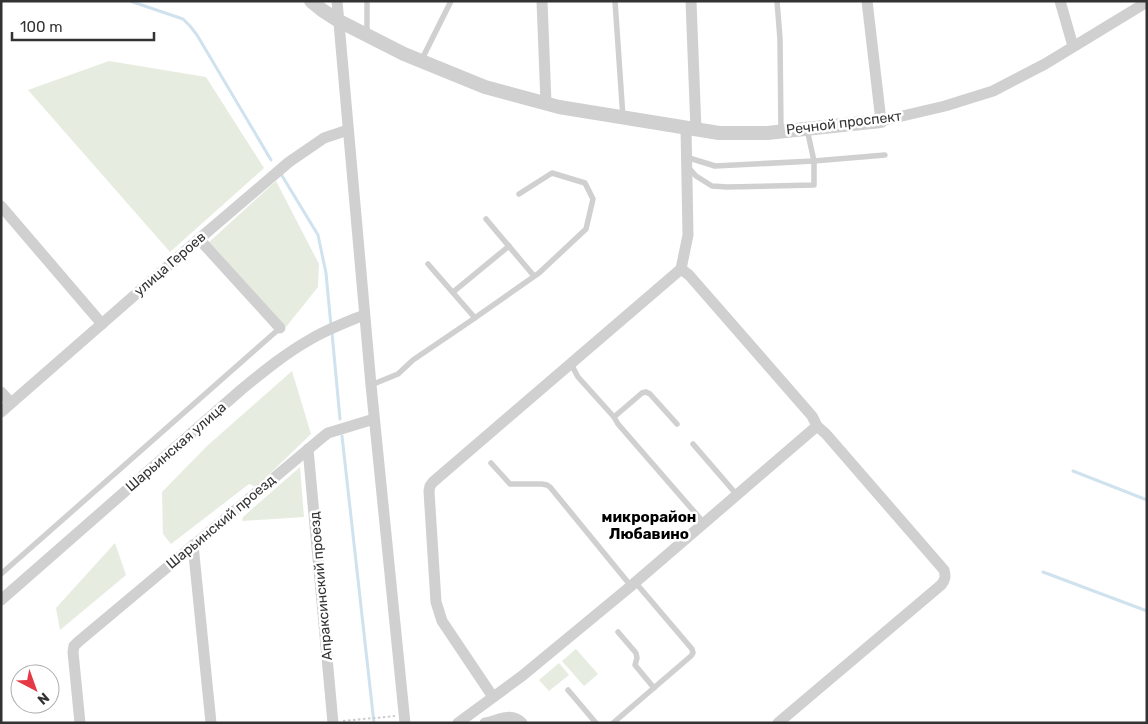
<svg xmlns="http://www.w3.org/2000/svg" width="1148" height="724" font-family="Rubik,sans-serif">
<rect width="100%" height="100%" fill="#fff"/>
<g fill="#e6ecdf">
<polygon points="109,61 206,77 264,168 170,252 28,90"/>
<polygon points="276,181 319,264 318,287 286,327 208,243"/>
<polygon points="292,371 311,434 256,487 249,484 171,544 163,534 162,492 207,446"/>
<polygon points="300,467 304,517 242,521 243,517"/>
<polygon points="115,543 126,575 60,630 56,608"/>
<polygon points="576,649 598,674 584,686 562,661"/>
<polygon points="559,663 569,675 549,691 539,680"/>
</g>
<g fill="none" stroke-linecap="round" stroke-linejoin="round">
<g stroke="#cfe2ee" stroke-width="3">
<polyline points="130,1 183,19 190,26 197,35 271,160"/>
<polyline points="281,174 318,235 326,273 331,326"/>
<polyline points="332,333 340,419"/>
<polyline points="342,436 374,723"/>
<polyline points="1073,471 1147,500"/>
<polyline points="1043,572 1147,611"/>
</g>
<polyline stroke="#cdcdcd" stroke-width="2" stroke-dasharray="2.5 2.5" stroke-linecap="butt" points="343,721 395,716"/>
<g stroke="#d0d0d0" stroke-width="5.5">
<polyline points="367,1 367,34"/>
<polyline points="615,1 623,118"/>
<polyline points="777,1 780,39 781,131"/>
<polyline points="421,61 451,1"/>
<polyline points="686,157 715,166 814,161 885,155"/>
<polyline points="688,167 696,176 712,186 727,187 814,185 814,161 807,129"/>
<polyline points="486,219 534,276"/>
<polyline points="428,264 475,318"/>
<polyline points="453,292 509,246"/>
<polyline points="571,364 578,377 614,417 618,424 704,523"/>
<polyline points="371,385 398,374 413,360 469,322 539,273 586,229 593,199 585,183 552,173 519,194"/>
<polyline points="614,417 642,393 646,392 650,394 677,424"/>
<polyline points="693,444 737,495"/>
<polyline points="491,463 510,484 542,484 547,485 550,487 631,586"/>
<polyline points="1,574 280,328"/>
<polyline points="618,632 636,653 637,658 635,665 654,688"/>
<polyline points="568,690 596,723"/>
<polyline points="613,723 691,656 693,653 692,649 635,582"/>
</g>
<g stroke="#d0d0d0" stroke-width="11">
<polyline points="337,1 371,385 405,723"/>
<polyline points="542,1 546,103"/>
<polyline points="691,1 696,130"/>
<polyline points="867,1 881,121 945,106 993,91 1045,64 1147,2"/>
<polyline points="1060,1 1073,46"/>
<polyline points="1,206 102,324"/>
<polyline points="199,239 280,328"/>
<polyline points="681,269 688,235 686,128"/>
<polyline points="1,392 11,403"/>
<polyline points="1,412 199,239 289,162 324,138 348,130"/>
<polyline points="308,449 333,723"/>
<polyline points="193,545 211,723"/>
<path d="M1 600 242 389C264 371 286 353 311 339 328 329 347 322 364 315"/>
<path d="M493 697 442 621 436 602 429 491 430 486 433 482 681 269 689 275 812 416 817 426 826 434 944 570C946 577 945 580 941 585L778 723"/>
<polyline points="80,723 73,652 74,646 78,642 324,436 328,433 374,419"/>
<polyline points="458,723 522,676 631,586 817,426"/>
<path d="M485 723C498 721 511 711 522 723"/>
</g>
<polyline stroke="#d0d0d0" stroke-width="14" points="311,1 322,10 339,21 404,54 485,87 559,107 719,133 767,133 881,121"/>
</g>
<g text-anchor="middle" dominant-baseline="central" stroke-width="5" stroke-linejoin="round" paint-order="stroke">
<g font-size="14" fill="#333" stroke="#fff">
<text transform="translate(844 123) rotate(-7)">Речной проспект</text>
<text transform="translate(170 264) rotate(-41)">улица Героев</text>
<text transform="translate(176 447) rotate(-41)">Шарьинская улица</text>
<text transform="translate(221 522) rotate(-40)">Шарьинский проезд</text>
<text transform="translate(321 586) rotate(-95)">Апраксинский проезд</text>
</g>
<g font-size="15" font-weight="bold" fill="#000" stroke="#fff">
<text x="649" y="517">микрорайон<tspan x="649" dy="17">Любавино</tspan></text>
</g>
</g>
<rect width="1148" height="724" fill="none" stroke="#333333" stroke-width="5"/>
<g transform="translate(35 689) rotate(139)"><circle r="24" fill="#ffffff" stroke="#adadad"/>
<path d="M0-4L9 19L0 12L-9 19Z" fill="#e63946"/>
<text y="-8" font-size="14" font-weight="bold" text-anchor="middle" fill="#333333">N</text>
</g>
<path d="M12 32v8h142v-8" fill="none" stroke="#333333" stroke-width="2.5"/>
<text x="20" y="32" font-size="15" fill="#333333" stroke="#ffffff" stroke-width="4" paint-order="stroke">100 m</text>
</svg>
